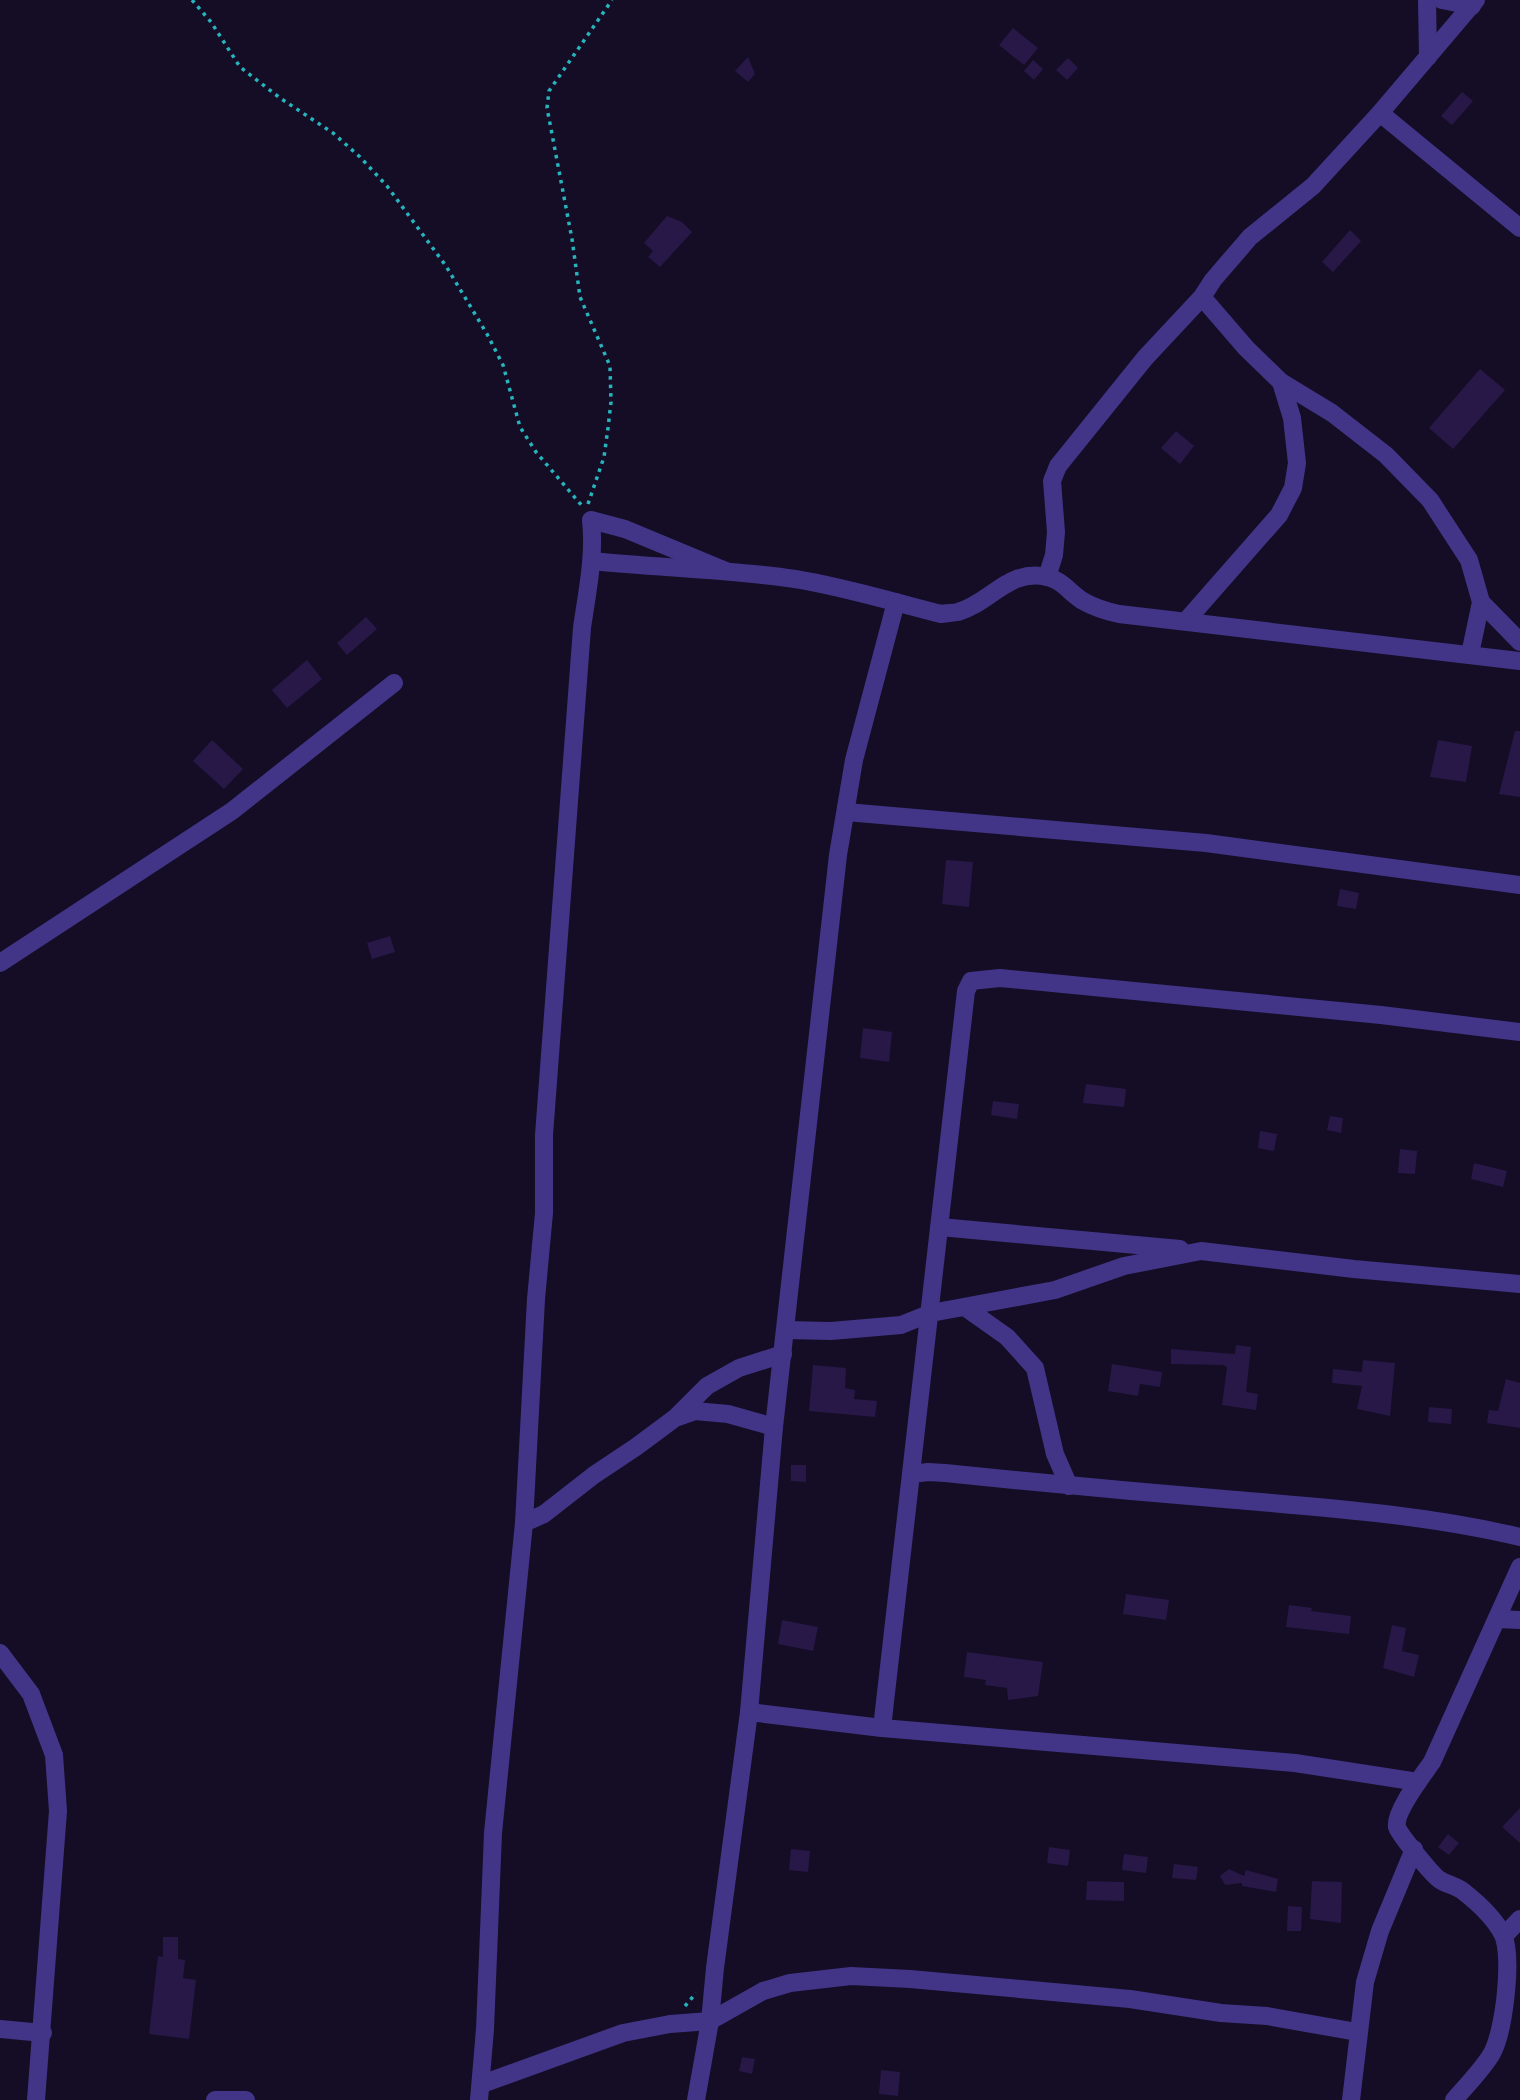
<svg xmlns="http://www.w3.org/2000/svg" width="1520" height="2100" font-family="Montserrat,sans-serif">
<rect width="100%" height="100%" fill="#140d25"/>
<g fill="#271847">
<polygon points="1013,28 1038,48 1024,65 999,45"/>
<polygon points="748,57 755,74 748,82 735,71"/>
<polygon points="1068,58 1078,68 1067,80 1056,70"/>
<polygon points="1033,60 1043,69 1034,80 1024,71"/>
<polygon points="1462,92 1473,101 1452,125 1441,116"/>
<polygon points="667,216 682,222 692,232 660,267 648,257 653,251 644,243"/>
<polygon points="1350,230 1361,241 1333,272 1322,262"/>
<polygon points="1480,369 1505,390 1453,449 1429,428"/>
<polygon points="1176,431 1194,446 1180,464 1161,448"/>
<polygon points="366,617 377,629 347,655 337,643"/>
<polygon points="307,660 322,679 287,708 272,690"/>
<polygon points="1515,731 1520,731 1520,797 1499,794"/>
<polygon points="212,740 243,769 224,789 193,761"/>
<polygon points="1438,740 1472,746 1466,782 1430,777"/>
<polygon points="946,860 973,862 969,907 942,904"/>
<polygon points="1340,889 1359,893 1356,909 1337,906"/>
<polygon points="390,936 395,952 372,959 367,943"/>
<polygon points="863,1028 892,1032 889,1062 860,1058"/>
<polygon points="1086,1084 1126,1089 1124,1107 1083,1103"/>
<polygon points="993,1101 1019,1104 1017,1119 991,1115"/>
<polygon points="1330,1116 1343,1118 1341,1133 1327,1130"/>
<polygon points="1260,1131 1277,1134 1274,1151 1258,1148"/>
<polygon points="1400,1149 1417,1151 1415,1174 1398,1173"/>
<polygon points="1474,1163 1507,1171 1503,1187 1471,1179"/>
<polygon points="1236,1345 1251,1347 1246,1392 1258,1394 1256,1410 1222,1405 1227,1367 1223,1365 1171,1364 1171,1349 1235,1354"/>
<polygon points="1363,1360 1395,1363 1390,1416 1357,1409 1362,1386 1332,1383 1333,1369 1362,1372"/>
<polygon points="1112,1364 1162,1372 1160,1387 1140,1384 1138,1396 1108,1391"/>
<polygon points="813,1365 846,1368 845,1388 855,1390 854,1399 877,1401 875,1417 809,1411"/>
<polygon points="1506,1379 1520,1383 1520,1428 1487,1423 1489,1410 1498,1411"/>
<polygon points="1429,1407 1452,1409 1451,1424 1428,1422"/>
<polygon points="791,1465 806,1465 806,1482 791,1481"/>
<polygon points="1126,1594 1169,1600 1166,1620 1123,1614"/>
<polygon points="1289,1605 1312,1608 1311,1611 1351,1616 1349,1634 1286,1627"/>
<polygon points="782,1620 818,1627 813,1651 778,1644"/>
<polygon points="1392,1625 1406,1628 1402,1651 1419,1655 1414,1677 1383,1668"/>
<polygon points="967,1652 1043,1662 1038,1696 1008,1700 1007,1688 985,1685 986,1680 964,1677"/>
<polygon points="1520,1808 1520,1843 1502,1827"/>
<polygon points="1448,1834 1459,1843 1449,1855 1438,1847"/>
<polygon points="1049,1847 1070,1850 1068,1866 1047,1863"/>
<polygon points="791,1849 810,1851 808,1872 789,1870"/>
<polygon points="1124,1854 1148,1857 1146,1873 1122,1870"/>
<polygon points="1174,1864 1198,1867 1196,1880 1172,1878"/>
<polygon points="1229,1869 1244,1876 1246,1870 1278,1879 1276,1892 1242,1886 1242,1883 1225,1885 1220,1876"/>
<polygon points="1087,1881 1124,1882 1124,1901 1086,1900"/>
<polygon points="1312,1881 1342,1882 1341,1923 1310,1919"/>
<polygon points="1288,1906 1302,1907 1301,1931 1287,1931"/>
<polygon points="163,1937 178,1937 178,1959 185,1960 183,1978 196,1980 189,2039 149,2034 158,1956 163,1957"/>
<polygon points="742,2057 755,2059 752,2074 739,2071"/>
<polygon points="881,2070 900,2072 898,2096 879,2094"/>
</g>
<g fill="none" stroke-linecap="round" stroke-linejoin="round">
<g stroke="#27b4bd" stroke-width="3.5" stroke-dasharray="3.5 5" stroke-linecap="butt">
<polyline points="192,0 211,22 240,67 280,98 333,133 360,157 387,186 446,266 487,334 503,365 520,427 536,452 583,507"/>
<polyline points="588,504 604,457 608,428 611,402 610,366 580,297 572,239 547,108 549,91 612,0"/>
<polyline points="685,2006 696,1993"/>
</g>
<g stroke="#423587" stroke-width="18">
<polyline points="1427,0 1428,57"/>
<polyline points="1442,0 1472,6"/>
<polyline points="1380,113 1520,228"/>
<polyline points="1202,297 1246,348 1281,382 1332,413 1386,455 1430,500 1469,560 1481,602 1470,654"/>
<path d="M592 561C660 568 728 569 795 579 845 587 893 602 941 614 947 613 953 613 958 612 990 603 1009 568 1047 577 1062 580 1070 593 1083 601 1095 608 1105 611 1119 614L1520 661"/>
<polyline points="1047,577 1054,555 1056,532 1052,481 1058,466 1145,358 1202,297 1213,280 1250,237 1313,186 1380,113 1476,0"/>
<polyline points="1481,602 1520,642"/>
<polyline points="1186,621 1279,515 1293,488 1297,463 1292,418 1281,382"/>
<polyline points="846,812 1206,843 1520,885"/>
<polyline points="0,963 232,811 394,683"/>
<polyline points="940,1227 1180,1249"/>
<polyline points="966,1308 1007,1337 1035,1368 1055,1454 1069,1486"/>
<polyline points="786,1330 831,1331 901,1325 931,1313 1055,1290 1124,1266 1201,1251 1354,1269 1520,1284"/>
<polyline points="678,1417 695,1411 728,1414 774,1427"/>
<path d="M912 1474 928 1472 945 1473C1042 1483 1139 1492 1236 1500 1330 1508 1427 1515 1520 1537"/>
<polyline points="524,1523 544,1514 594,1475 636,1447 675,1418 707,1386 739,1368 783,1354"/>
<polyline points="1497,1619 1520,1620"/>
<polyline points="0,1653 31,1694 54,1755 58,1811 36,2100"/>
<polyline points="749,1712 882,1728 1295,1763 1418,1782"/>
<polyline points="882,1728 966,991 971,981 1000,978 1381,1015 1520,1032"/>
<polyline points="1504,1936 1520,1919"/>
<polyline points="0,2029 43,2033"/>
<polyline points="482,2084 623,2033 670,2024 710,2021 763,1991 790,1983 851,1976 910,1979 1130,1999 1221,2013 1267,2016 1357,2032"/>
<polyline points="215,2100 246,2100"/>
<path d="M479 2100 485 2029 493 1833 524 1523 536 1299 544 1213V1135L582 628C587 592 595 557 591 520L625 529 726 571"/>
<polyline points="696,2100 710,2021 715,1968 749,1712 774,1427 838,855 854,760 896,602"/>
<polyline points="1351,2100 1365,1982 1380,1931 1414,1849"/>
<path d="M1454 2100C1466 2086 1481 2071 1491 2055 1504 2034 1513 1957 1503 1935 1495 1919 1478 1903 1464 1892 1457 1886 1448 1885 1440 1880 1433 1876 1399 1834 1397 1827 1394 1812 1423 1775 1432 1762L1520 1567"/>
</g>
</g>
</svg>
